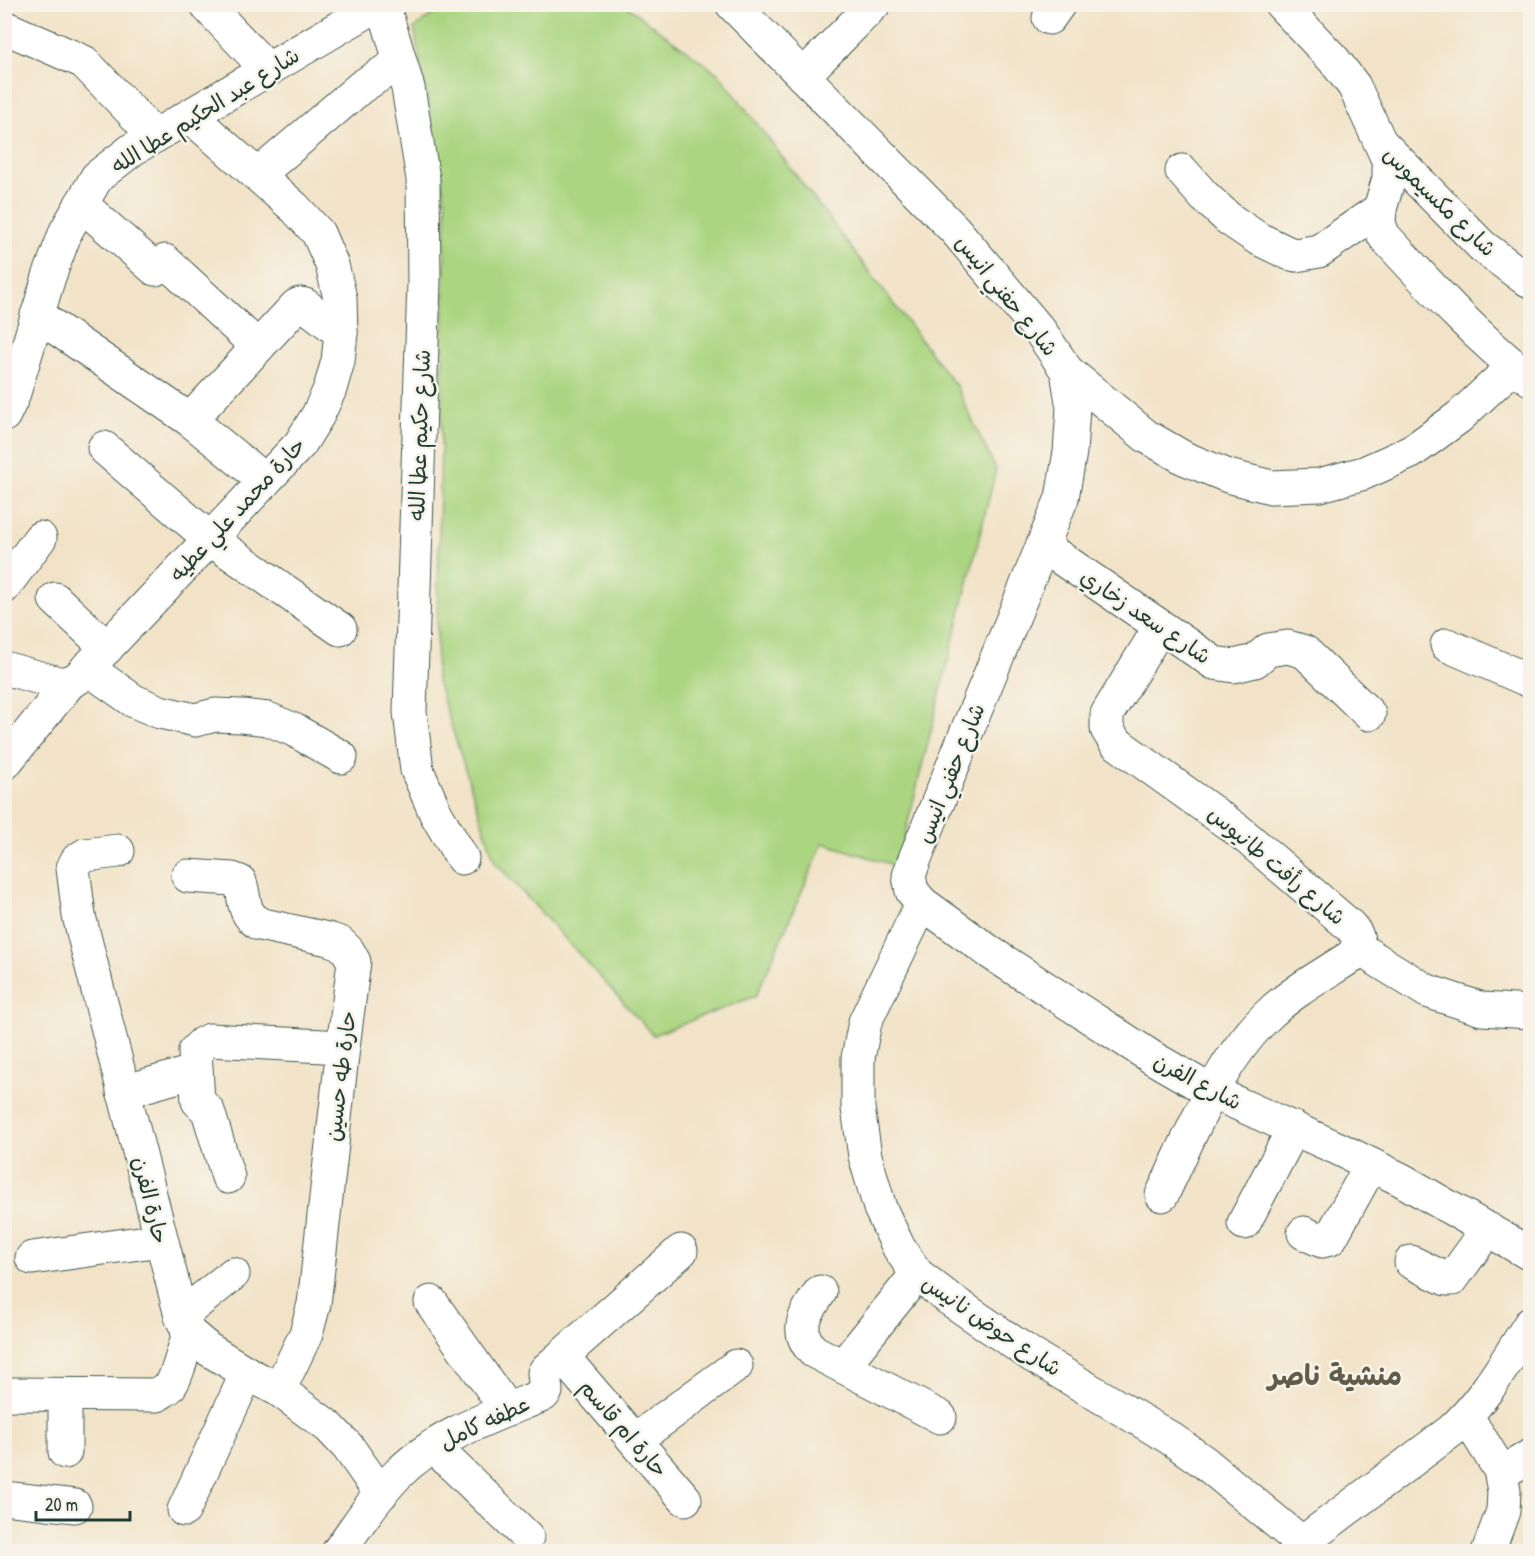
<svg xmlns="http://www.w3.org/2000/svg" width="1535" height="1556" font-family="'Patrick Hand','Playpen Sans Arabic',sans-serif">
<rect width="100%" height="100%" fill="#f7f3e8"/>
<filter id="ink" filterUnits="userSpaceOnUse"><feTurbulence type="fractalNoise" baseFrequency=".0167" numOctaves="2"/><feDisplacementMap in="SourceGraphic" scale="12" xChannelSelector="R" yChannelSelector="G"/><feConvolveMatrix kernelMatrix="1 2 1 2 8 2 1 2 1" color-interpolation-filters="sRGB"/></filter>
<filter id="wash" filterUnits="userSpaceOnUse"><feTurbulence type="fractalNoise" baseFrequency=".008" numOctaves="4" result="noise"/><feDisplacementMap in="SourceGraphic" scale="24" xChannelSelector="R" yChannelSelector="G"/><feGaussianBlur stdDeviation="1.35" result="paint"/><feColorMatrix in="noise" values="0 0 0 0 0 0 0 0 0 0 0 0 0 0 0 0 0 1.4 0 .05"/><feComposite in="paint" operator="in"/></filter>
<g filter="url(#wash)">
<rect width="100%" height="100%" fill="#f2e3c8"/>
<polygon fill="#abd581" stroke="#65895a" stroke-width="1.5" points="447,5 625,5 720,75 956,386 996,470 897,866 823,843 756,996 653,1035 495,862 436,678 446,204 414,28"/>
</g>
<g filter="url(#ink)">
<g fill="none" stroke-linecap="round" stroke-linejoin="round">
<defs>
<g id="minor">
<polyline points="383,4 408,88 423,179 424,282 410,712 417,770 436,814 462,858"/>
<polyline points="732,4 955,230 1040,331 1067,371 1073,408 1070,452 1062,498 914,861 909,876 912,891 922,903 991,953 1153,1058 1212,1092 1339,1149 1402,1180 1530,1254"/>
<path d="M1281 4 1334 60 1354 86 1380 142 1389 162V178L1380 209 1379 224 1384 236C1430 286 1476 337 1530 379"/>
<polyline points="208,7 268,70"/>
<polyline points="1049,18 1059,4"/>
<polyline points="4,27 84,62 155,136"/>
<polyline points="803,76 874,4"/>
<polyline points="1381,143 1482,246 1523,277 1530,281"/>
<polyline points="1182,171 1204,196 1229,219 1257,238 1288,253 1296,255 1319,251 1380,209"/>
<polyline points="258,175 361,87 400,62"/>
<polyline points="81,204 155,269 165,261 258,347"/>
<polyline points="37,315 190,420 265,481"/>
<polyline points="1067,371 1146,436 1184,458 1228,476 1271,487 1320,485 1364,473 1411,452 1459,417 1514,366"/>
<polyline points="4,415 13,396 49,277 66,231 97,177 133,149 379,4"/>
<polyline points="190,420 296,306 300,304 305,305 341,333"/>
<polyline points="104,448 210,539 340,629"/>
<polyline points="1043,546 1214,663 1234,666 1255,661 1268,650 1288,647 1305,652 1369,714"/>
<polyline points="4,587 40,538"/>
<polyline points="55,599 107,648"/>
<path d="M1160 627 1107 714V729L1115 742 1239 831 1350 926C1360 937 1361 944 1352 956 1323 975 1291 992 1266 1017 1218 1064 1191 1135 1162 1195"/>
<polyline points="1447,645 1530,681"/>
<polyline points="4,668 62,684 70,682 78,678 300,444 318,415 330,389 338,361 341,333 340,298 332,265 318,233 295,208 190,116"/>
<polyline points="87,668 134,701 160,712 195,720 215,715 241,716 268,719 294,730 341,757"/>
<polyline points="4,764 70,682"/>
<polyline points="118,851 85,855 77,860 73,868 79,916 181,1316 189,1333 208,1349 247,1373 279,1390 329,1427 348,1447 381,1494"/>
<path d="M188 876 232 879 240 882C246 899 241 912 259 924L328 939 340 943 348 951 354 962 343 1047 314 1304 306 1334 279 1390"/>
<polyline points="922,903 865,1022 858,1058 858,1108 865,1156 880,1208 899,1248 917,1274 948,1298 1033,1356 1170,1438 1204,1462 1302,1543"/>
<polyline points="1358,948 1427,991 1482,1009 1530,1012"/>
<polyline points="123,1092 196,1071"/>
<polyline points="228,1177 208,1111 198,1101 195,1051 203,1043 210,1040 343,1047"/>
<polyline points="1244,1223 1294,1128"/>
<polyline points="1304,1233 1322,1241 1330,1239 1371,1165"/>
<polyline points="32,1258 161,1240"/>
<polyline points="1411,1262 1446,1279 1452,1279 1488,1229"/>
<path d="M820 1292C806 1314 793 1329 813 1351L940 1417"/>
<polyline points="431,1302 507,1410"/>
<polyline points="181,1316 233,1274"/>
<polyline points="562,1356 685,1499"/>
<polyline points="843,1366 917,1274"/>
<path d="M4 1394 157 1395C161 1392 166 1390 169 1387 177 1379 185 1345 189 1333"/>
<polyline points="1467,1417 1500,1470 1504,1491 1503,1511 1488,1552"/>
<polyline points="635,1440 736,1366"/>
<polyline points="433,1446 527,1537"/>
<polyline points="65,1452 65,1395"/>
<polyline points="1500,1470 1512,1467 1530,1456"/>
<polyline points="4,1498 75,1506"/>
<polyline points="184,1510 247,1373"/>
<path d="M338 1552C357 1526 375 1497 398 1474 437 1435 493 1416 543 1395L546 1391 544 1373 546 1370 681 1251"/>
<path d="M1295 1552 1302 1543 1451 1431C1484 1401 1506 1361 1530 1324"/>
</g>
</defs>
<use href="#minor" stroke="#3f564a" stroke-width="35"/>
<use href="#minor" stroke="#fff" stroke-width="33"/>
</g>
</g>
<g text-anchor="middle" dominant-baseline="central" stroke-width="5" stroke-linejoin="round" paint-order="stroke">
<g font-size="22" fill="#1f3d34" stroke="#f7f3e8">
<text transform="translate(205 110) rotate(-32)">شارع عبد الحكيم عطا الله</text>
<text transform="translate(1440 201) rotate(44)">شارع مكسيموس</text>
<text transform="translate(1007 295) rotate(51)">شارع حفني انيس</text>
<text transform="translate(419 435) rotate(-88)">شارع حكيم عطا الله</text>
<text transform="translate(237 509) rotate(-47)">حارة محمد علي عطيه</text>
<text transform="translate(1146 616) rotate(34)">شارع سعد زخاري</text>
<text transform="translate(950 773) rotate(-68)">شارع حفني انيس</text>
<text transform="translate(1277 865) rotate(40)">شارع رأفت طانيوس</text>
<text transform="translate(340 1076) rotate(-83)">حارة طه حسين</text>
<text transform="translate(1198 1081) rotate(28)">شارع الفرن</text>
<text transform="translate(151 1200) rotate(76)">حارة الفرن</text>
<text transform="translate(992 1325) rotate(34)">شارع حوض نانيس</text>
<text transform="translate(484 1422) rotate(-25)">عطفه كامل</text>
<text transform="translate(624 1428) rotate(49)">حارة ام قاسم</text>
</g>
<g font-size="28" font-weight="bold" fill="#625d4a" stroke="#f7f3e8">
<text x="1335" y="1375">منشية ناصر</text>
</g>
</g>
<rect width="1535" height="1556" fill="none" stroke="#f7f3e8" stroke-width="24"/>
<path d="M36 1511v9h94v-9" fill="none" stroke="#1f3d34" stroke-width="3"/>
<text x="45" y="1511" font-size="18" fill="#1f3d34" stroke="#f7f3e8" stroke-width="4.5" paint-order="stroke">20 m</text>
</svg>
